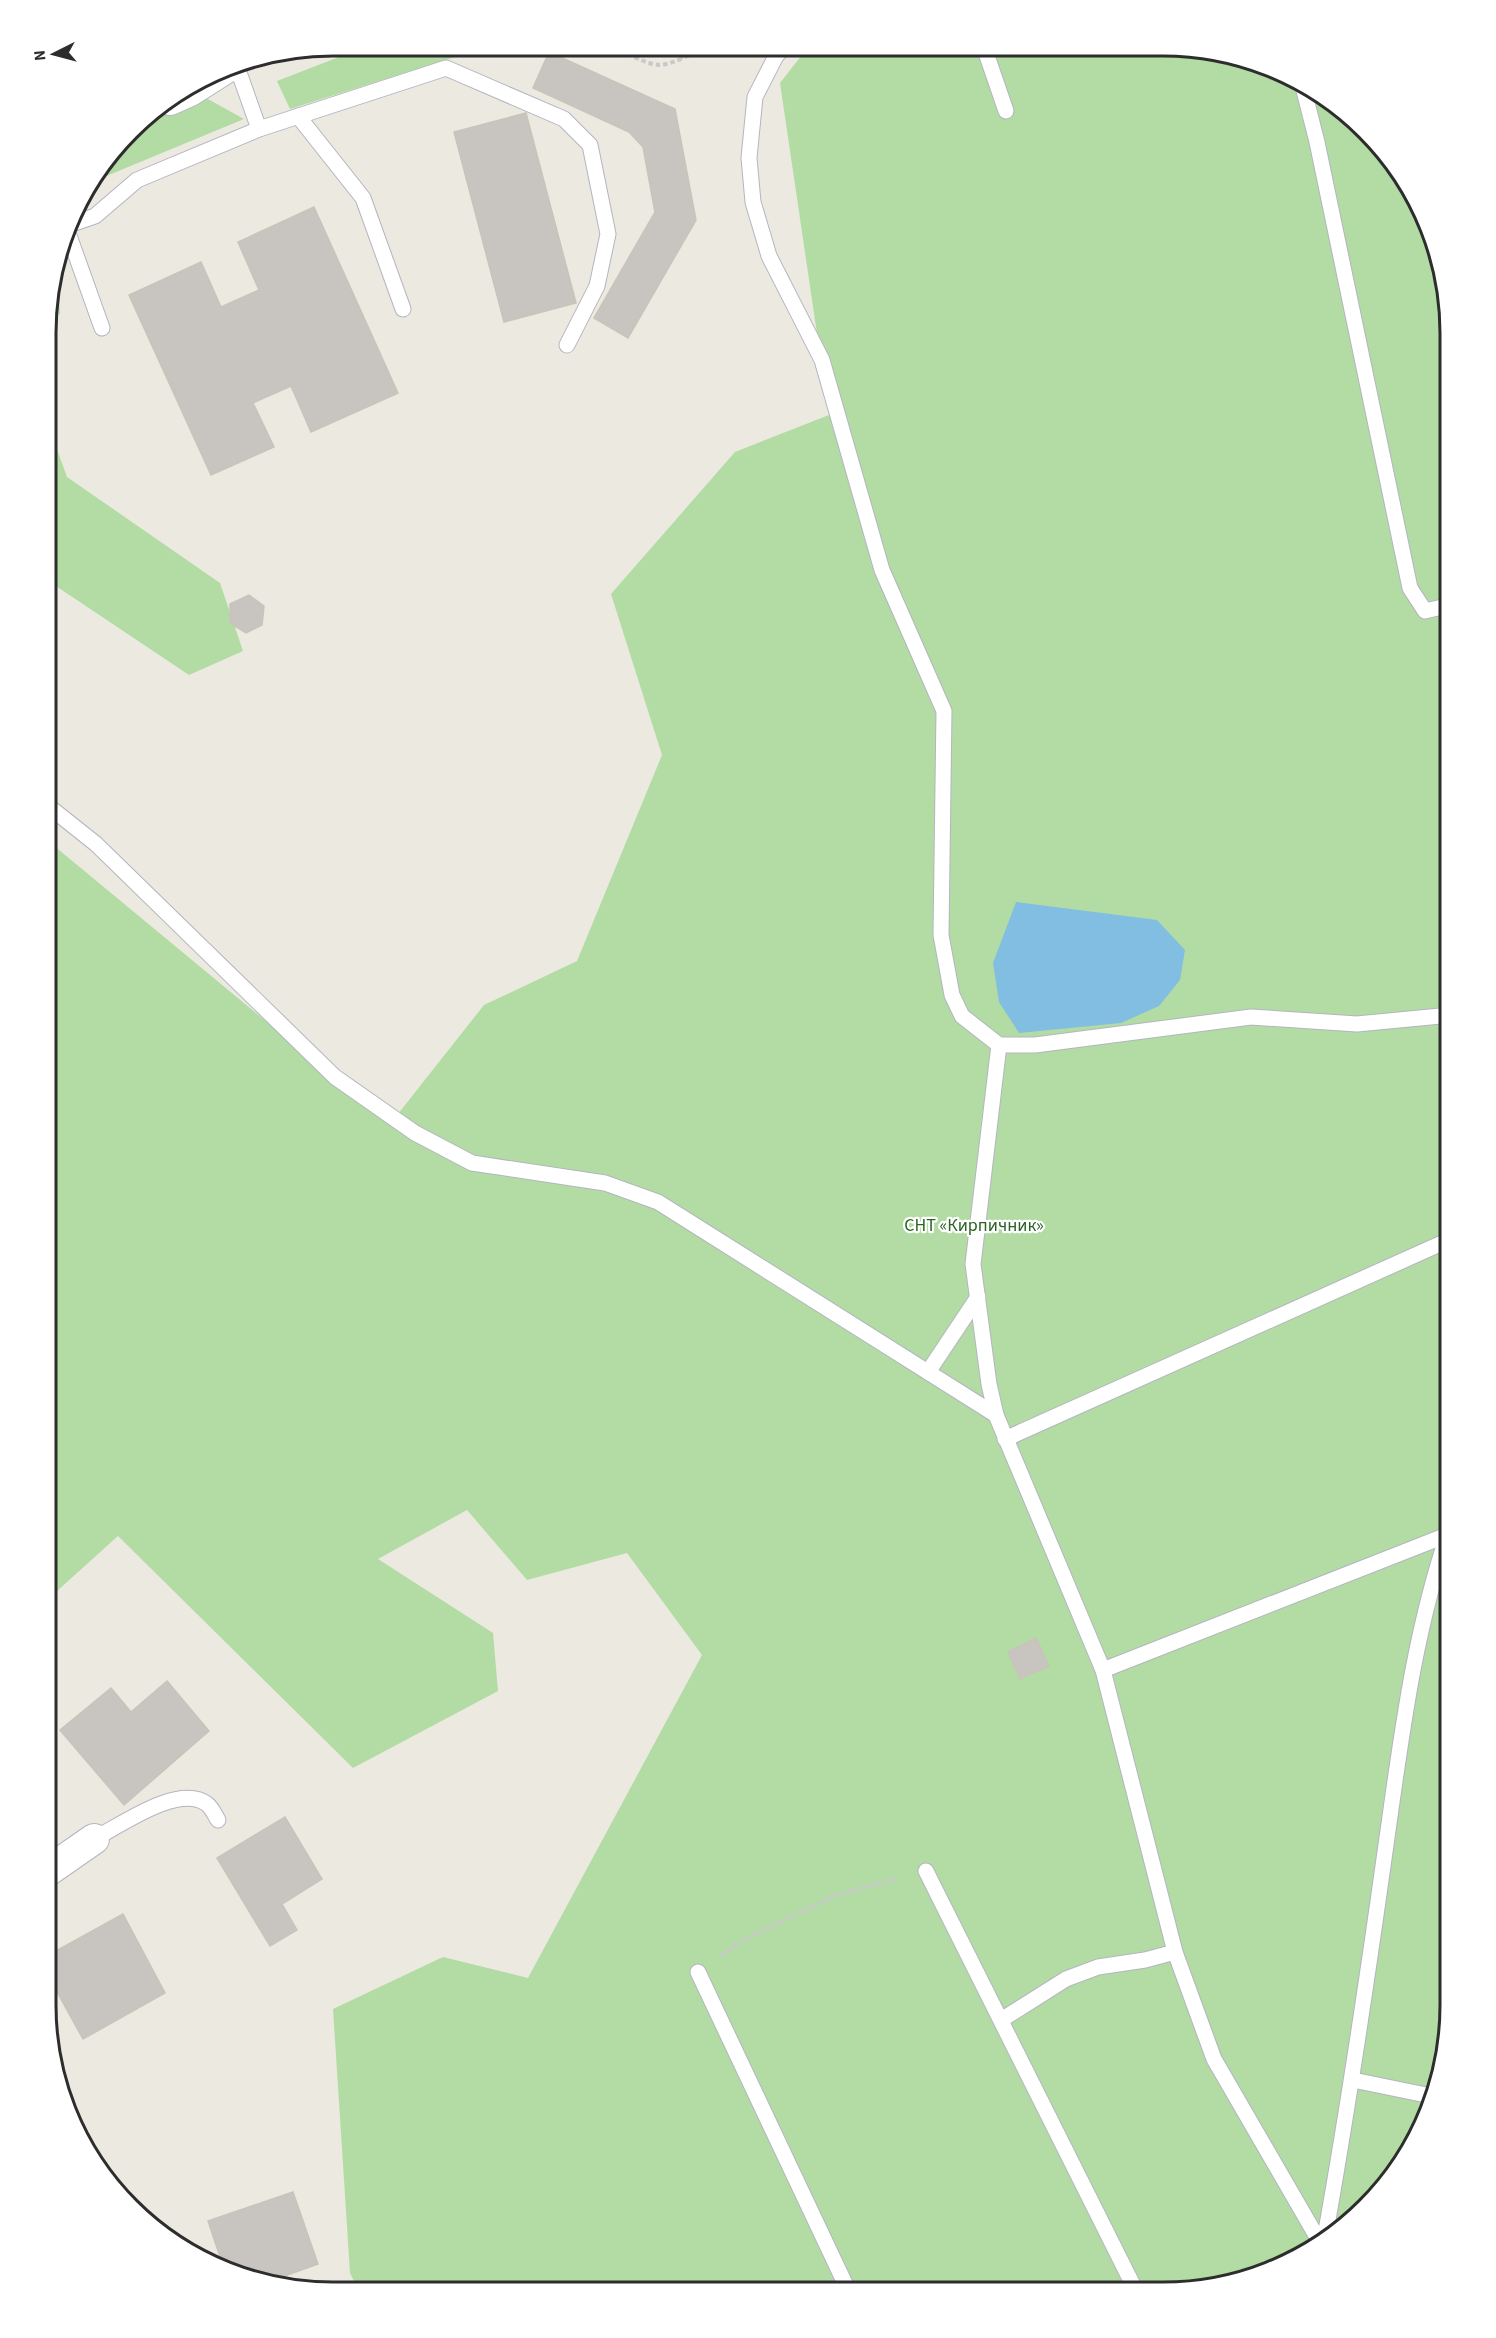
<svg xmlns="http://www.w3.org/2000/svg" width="1496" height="2338" font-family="'Source Sans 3',sans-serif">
<rect width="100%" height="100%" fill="#ece9e1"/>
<g fill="#b2dca4">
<polygon points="370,45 493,45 290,109 277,81"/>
<polygon points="809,46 1201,48 1274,67 1339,105 1391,157 1429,222 1451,333 1450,1913 1446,1932 1450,1933 1450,2025 1436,2098 1402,2166 1339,2233 1274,2271 1164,2293 359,2291 350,2273 333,2009 443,1957 528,1978 702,1655 627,1553 527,1580 467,1510 378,1559 493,1633 498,1691 353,1768 118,1536 46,1601 47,840 390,1124 484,1005 577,961 662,755 611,594 735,452 829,415 780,83"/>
<polygon points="188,88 244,119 92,182 143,117"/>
<polygon points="57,275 60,314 47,320 47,295 53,276"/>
<polygon points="47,422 67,477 220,583 243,651 189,675 47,580"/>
</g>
<polygon fill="#81bee1" points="1016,902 1157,920 1185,950 1180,980 1159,1006 1121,1023 1019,1033 999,1002 993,963"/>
<g fill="#c8c5c0" stroke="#c8c4ba" stroke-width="1.5">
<polygon points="549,52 675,109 696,220 628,338 594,318 655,212 643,147 629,132 533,88"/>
<polygon points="526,113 576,303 504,322 454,132"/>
<polygon points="314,207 398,393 311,432 291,386 253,403 274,447 211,475 129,295 201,262 221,307 259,290 238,242"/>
<polygon points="249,595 264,606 262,625 246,633 230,623 230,604"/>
<polygon points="1036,1638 1049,1666 1020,1679 1008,1652"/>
<polygon points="167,1681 209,1731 124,1805 60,1730 111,1688 131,1712"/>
<polygon points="285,1817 322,1879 282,1904 297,1930 270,1946 217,1858"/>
<polygon points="123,1914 165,1993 83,2039 45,1970 45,1957"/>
<polygon points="293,2192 318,2264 265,2283 225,2272 208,2221"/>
</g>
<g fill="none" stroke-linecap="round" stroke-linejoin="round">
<defs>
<g id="service">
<polyline points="785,46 776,56 755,97 749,158 753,202 769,256 822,360 882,570 944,711 941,935 952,995 962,1016 999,1045 973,1264 989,1384 996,1415 1103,1670 1175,1952 1214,2059 1321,2244"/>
<polyline points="984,47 1006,111"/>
<polyline points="236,64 259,129"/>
<polyline points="1302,83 1317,142 1410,588 1425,611 1451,605"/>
<polyline points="298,116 363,198 403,309"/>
<polyline points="69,225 95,216 137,180 259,129 446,68 564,119 590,145 608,234 597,286 567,345"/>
<polyline points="67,230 102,328"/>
<polyline points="47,805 96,844 335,1077 415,1133 472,1163 605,1183 658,1202 996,1415"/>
<polyline points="999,1045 1035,1045 1251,1017 1357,1024 1451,1015"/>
<polyline points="928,1372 978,1297"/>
<polyline points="1005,1439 1451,1239"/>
<polyline points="1103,1670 1447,1535"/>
<path d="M94 1839C121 1825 179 1783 207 1804 212 1808 215 1815 218 1820"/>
<polyline points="926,1871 1137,2293"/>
<polyline points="698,1972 849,2292"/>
<polyline points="1001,2020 1066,1979 1098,1967 1145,1960 1175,1952"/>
<polyline points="1353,2080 1436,2097"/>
<path d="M1324 2242C1347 2115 1366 1987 1384 1859 1400 1747 1413 1632 1451 1525"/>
</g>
<g id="minor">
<polyline points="170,100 190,91 231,65"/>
<polyline points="45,1873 94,1839"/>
</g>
</defs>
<use href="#service" stroke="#b4b5bf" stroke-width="17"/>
<use href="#minor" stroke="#b4b5bf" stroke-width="32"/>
<g stroke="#c8c8c8" stroke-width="4" stroke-dasharray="4.5 3" stroke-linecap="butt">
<path d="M615 46C625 53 646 64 659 65 672 65 695 52 707 46"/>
<polyline points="681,58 689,46"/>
<polyline points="721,1956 745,1939 834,1896 899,1878"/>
</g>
<use href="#service" stroke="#fff" stroke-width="15"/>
<use href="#minor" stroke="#fff" stroke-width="30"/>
</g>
<g text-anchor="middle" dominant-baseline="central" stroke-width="4.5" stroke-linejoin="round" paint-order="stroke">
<g font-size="18" fill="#2a6324" stroke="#fff">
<text x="974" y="1225">СНТ «Кирпичник»</text>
</g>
</g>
<path d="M0 0H1496V2338H0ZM333 56H1163A277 277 0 0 1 1440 333V2005A277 277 0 0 1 1163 2282H333A277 277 0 0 1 56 2005V333A277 277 0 0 1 333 56Z" fill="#fff" fill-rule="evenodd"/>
<path fill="none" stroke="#2d2d2d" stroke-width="3" d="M333 56H1163A277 277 0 0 1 1440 333V2005A277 277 0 0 1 1163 2282H333A277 277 0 0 1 56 2005V333A277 277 0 0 1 333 56Z"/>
<g transform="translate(54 54) rotate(264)" stroke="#ffffff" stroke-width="4.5" paint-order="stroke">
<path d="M0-4.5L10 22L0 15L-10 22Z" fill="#2d2d2d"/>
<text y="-9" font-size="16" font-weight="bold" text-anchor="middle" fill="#2d2d2d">N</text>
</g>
</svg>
